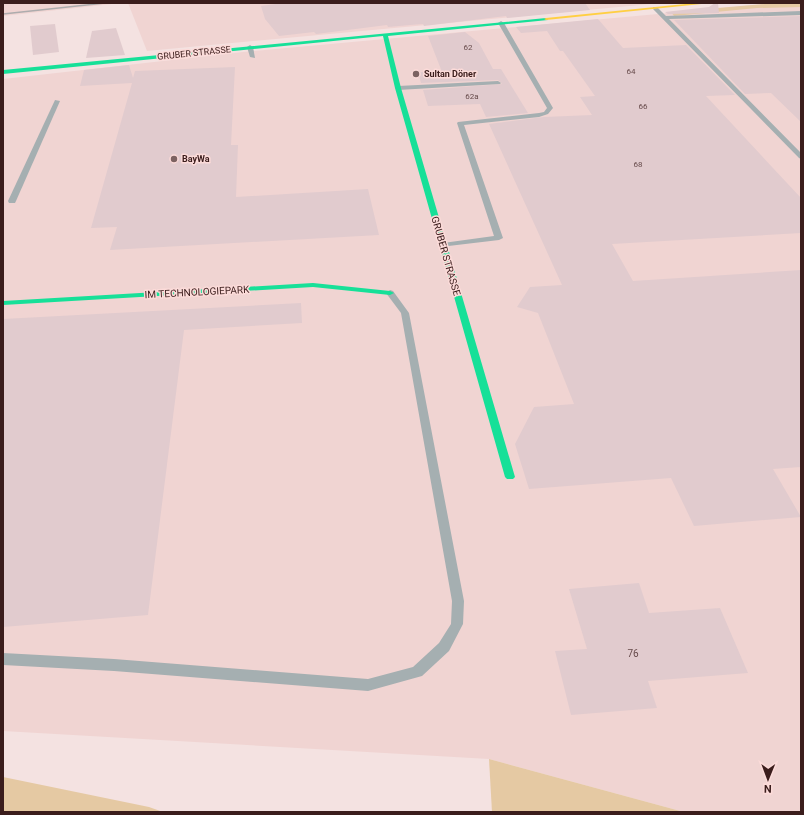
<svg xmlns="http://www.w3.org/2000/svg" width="804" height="815" font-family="Roboto,sans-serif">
<rect width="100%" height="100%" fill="#f4e2e1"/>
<g fill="#f0d4d2">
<polygon points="3,3 121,3 3,16"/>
<polygon points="128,3 662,3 147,51"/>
<polygon points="777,3 801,3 801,812 684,812 489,759 3,731 3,79 243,52"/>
</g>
<g fill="#e5c9a3">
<polygon points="777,3 801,3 801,7 757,8 674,16 671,12"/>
<polygon points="489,759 684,812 492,812"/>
<polygon points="3,777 149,807 163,812 3,812"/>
</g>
<g fill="#e1cbce">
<polygon points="283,3 585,3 590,10 507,18 506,16 424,26 423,24 410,25 388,27 387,25 316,34 314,32 279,36 265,19 261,6"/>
<polygon points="715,3 718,3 719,13 668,14 665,12 709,7"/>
<polygon points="801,16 801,122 771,93 745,94 674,20"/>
<polygon points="598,19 623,48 686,45 735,95 706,96 801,198 801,233 612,244 633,281 801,270 801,467 773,469 801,517 694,526 671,478 529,489 515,444 534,407 574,404 538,313 517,307 530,287 562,285 489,124 544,117 592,115 580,97 595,96 563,51 560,51 547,31 521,33 516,27"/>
<polygon points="55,24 59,52 33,55 30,26"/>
<polygon points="116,28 125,55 86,58 92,31"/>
<polygon points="465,32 479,43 493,69 501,69 528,113 486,117 480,104 428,106 423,90 502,84 498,80 421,83 418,72 442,72 428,36"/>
<polygon points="129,65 133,78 135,71 235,67 231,145 238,145 236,197 368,189 379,235 110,250 117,227 91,228 132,83 80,86 84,70"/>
<polygon points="301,303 302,323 184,330 148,615 3,627 3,319"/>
<polygon points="639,583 649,613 720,608 748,673 648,681 657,708 571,715 555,651 587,649 569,589"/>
</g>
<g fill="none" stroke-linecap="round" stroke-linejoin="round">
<g fill="#a5afb1" fill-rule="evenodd">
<polygon points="653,7 657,7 666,16 801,11 801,15 669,19 801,153 801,159 799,158 653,9"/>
<polygon points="501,21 504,23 553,108 548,114 539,117 464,125 503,238 499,240 440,247 440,243 443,243 494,236 457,123 458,122 539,113 544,112 547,108 498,23"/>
<polygon points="250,45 253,47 255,58 250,57 247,47"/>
<polygon points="498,81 501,83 500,84 398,90 395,88 398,86"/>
<polygon points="55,100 60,101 16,201 15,203 9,203 8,201"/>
<polygon points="390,290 393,291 409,313 464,601 463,624 449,651 422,676 368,691 114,671 3,665 3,653 114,659 368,679 413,667 439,643 451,624 452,601 401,313 386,293"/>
</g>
<g fill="#16e098" fill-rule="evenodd">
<polygon points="546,18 548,20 388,36 401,88 515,477 513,479 507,479 505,477 395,88 383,36 3,74 3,70"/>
<polygon points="313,283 390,291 394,293 390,295 313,287 3,305 3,301"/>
</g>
<polygon fill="#ffcf43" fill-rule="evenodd" points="695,3 711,3 546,20 544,19 546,18"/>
<polyline stroke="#adacad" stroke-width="1.5" points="3,14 105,3"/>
</g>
<g fill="#7c6261" stroke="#fcdbd9" stroke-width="1.5">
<circle cx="416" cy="74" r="4"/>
<circle cx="174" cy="159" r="4"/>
</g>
<g text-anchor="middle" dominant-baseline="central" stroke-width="3" stroke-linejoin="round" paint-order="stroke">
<g font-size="8" fill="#664a4a">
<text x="468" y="47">62</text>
<text x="631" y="71">64</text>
<text x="472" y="96">62a</text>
<text x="643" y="106">66</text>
<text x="638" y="164">68</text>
</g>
<g font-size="9" fill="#3b1d1c" stroke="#fcdbd9">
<text transform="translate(194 53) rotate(-6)">GRUBER STRASSE</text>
</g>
<g font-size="9" font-weight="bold" fill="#3b1d1c" stroke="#fcdbd9" text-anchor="start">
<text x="424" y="74">Sultan Döner</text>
<text x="182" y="159">BayWa</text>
</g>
<g font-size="10" fill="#3b1d1c" stroke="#fcdbd9">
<text transform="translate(446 256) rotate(74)">GRUBER STRASSE</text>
<text transform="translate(197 292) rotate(-3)">IM TECHNOLOGIEPARK</text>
</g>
<g font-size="10" fill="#664a4a">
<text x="633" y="653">76</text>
</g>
</g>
<rect width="804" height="815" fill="none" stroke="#3b1d1c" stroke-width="8"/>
<g transform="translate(768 779) rotate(181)" stroke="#fcdbd9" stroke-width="3" paint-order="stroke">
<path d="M0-3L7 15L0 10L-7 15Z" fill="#3b1d1c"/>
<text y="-6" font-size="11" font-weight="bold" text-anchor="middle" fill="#3b1d1c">N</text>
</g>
</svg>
